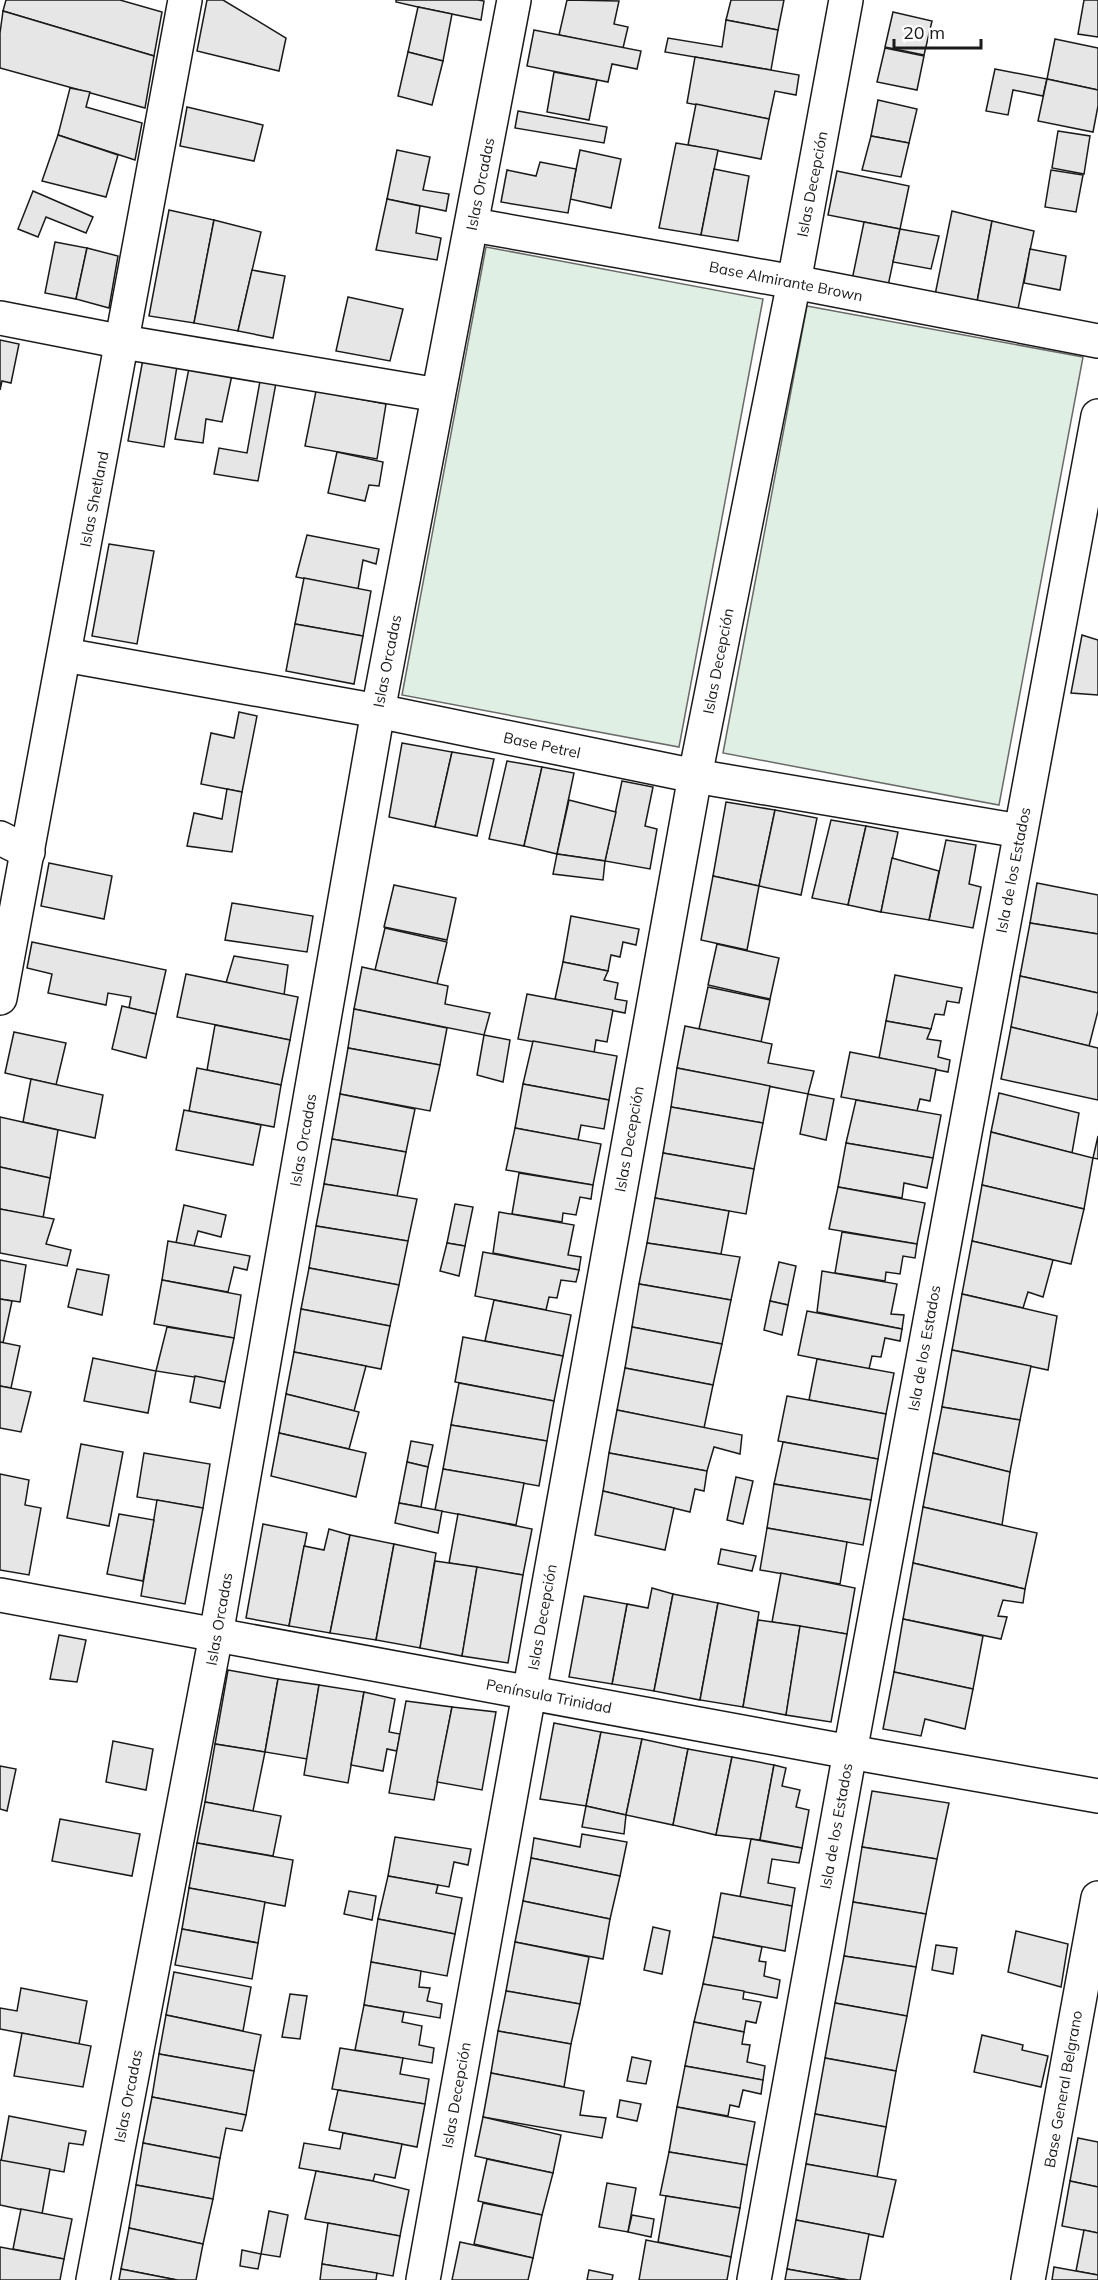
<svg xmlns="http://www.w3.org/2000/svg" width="1098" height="2280" font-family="Mulish,sans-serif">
<rect width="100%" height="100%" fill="#fff"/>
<g fill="#e0efe3" stroke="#6a6a6a" stroke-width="1.5">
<polygon points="486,247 763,299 679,747 402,695"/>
<polygon points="807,306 1083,357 999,805 723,753"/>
</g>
<g fill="#e6e6e6" stroke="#1a1a1a" stroke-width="1.5">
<polygon points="6,0 120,0 162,12 154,56 3,11"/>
<polygon points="207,0 223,0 286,38 279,71 197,51"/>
<polygon points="396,0 478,0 484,1 481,20 418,7 396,2"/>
<polygon points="567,0 619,1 614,24 628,27 623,48 559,35"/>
<polygon points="731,0 784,0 778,30 726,20"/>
<polygon points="1084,0 1098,0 1098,37 1078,34"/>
<polygon points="418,7 452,14 443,61 408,52"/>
<polygon points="3,11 154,56 145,108 0,68 0,33"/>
<polygon points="893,12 932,21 924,55 885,47"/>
<polygon points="726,20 778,30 771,70 665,52 668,38 722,47"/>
<polygon points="534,30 641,51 637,69 612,64 608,82 527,66"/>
<polygon points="1055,39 1098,48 1098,90 1047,79"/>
<polygon points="885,48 924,56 917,90 877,82"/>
<polygon points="408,52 443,61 432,105 398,96"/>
<polygon points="695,57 799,75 796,95 775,91 769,119 687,103"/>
<polygon points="995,69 1047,79 1043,96 1013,90 1008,115 986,111"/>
<polygon points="554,72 597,80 589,120 547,112"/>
<polygon points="1047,79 1098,90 1098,106 1093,132 1038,121"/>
<polygon points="70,88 90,92 86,107 142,123 135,160 58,135"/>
<polygon points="878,100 917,109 909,143 871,136"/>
<polygon points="696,104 769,119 761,159 688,145"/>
<polygon points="187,107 263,125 254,161 180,146"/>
<polygon points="518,111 607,127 604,143 515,128"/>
<polygon points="1058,131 1090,136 1084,174 1052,168"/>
<polygon points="58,135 118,155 106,197 42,181"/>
<polygon points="871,136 909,143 901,177 862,170"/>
<polygon points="676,143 718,150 701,235 659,228"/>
<polygon points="397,150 430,157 423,190 449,194 446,211 387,199"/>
<polygon points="580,150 621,159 611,208 570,199"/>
<polygon points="540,162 576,169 568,213 501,202 507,170 536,176"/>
<polygon points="714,169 749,176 738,241 701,235"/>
<polygon points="1051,170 1083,175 1076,212 1045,207"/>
<polygon points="837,171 909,186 900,229 828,215"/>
<polygon points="33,191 93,217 86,233 46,217 38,237 18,229"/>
<polygon points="387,199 420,206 416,233 441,238 437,260 376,250"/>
<polygon points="169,210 214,220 194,323 149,316"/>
<polygon points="952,211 992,221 977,302 935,295"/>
<polygon points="214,220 261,232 238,331 194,323"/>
<polygon points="992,221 1034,231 1018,309 977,302"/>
<polygon points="864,222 900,229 888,286 852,280"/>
<polygon points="900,229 939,236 931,269 893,262"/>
<polygon points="55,242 87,248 76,299 45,293"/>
<polygon points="87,248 118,256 109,308 76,299"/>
<polygon points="1030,249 1066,256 1060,290 1024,283"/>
<polygon points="252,270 285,276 273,338 238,331"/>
<polygon points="348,297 403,309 390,361 336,351"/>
<polygon points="0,340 19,344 11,383 2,381 0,390"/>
<polygon points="143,359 177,366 164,447 128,441"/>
<polygon points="189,368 232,375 222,422 206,419 203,443 175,439"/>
<polygon points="260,381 276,383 258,481 214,474 219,448 247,453"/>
<polygon points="316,391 386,404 377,459 305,446"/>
<polygon points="337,452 383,462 379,486 369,485 365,501 328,493"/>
<polygon points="307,535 379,549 376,564 363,560 358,589 296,577"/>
<polygon points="109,544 154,551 137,644 92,636"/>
<polygon points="304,578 371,591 363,636 295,624"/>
<polygon points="295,624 363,636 354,684 286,671"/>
<polygon points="1082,635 1098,640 1098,695 1071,693"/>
<polygon points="239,712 257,716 242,792 201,784 211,733 234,738"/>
<polygon points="402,743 452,752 435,827 389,817"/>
<polygon points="452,752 494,759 477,836 435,827"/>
<polygon points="507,761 542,767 524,846 489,839"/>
<polygon points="542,767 574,773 557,854 524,846"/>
<polygon points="622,781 653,787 645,826 657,829 650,869 605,861"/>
<polygon points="227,789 242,792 232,852 187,846 194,813 222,819"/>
<polygon points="569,800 616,812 605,861 557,854"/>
<polygon points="726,802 775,810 759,886 713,876"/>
<polygon points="775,810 817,818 801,895 759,886"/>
<polygon points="831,820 866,826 848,905 812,898"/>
<polygon points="866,826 898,832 881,912 848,905"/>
<polygon points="946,840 976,845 969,884 981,887 973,928 929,920"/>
<polygon points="557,854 605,861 603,880 553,874"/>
<polygon points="892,858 939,871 929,920 881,912"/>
<polygon points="49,863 112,876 104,919 41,906"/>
<polygon points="713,876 759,886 747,950 701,940"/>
<polygon points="1037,883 1098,895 1098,934 1030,923"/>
<polygon points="394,885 456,898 447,940 384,927"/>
<polygon points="232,903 313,916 307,952 225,940"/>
<polygon points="571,916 639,929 636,945 623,942 620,957 611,955 608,971 563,962"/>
<polygon points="1030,923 1098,934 1098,993 1020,976"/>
<polygon points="385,928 447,942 437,984 375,970"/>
<polygon points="32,942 166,970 156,1014 129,1008 131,997 108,993 106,1005 48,993 52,974 27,968"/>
<polygon points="717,944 779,958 770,999 708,985"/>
<polygon points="234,956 288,965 284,995 226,983"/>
<polygon points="563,962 608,971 604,980 618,983 615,999 627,1001 625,1013 555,999"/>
<polygon points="362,967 448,986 445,1004 490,1013 484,1035 354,1009"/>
<polygon points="186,974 298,997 290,1040 177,1017"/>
<polygon points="895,975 962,988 959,1003 947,1001 944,1015 935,1014 931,1029 886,1021"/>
<polygon points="1020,976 1098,993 1098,1011 1089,1046 1011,1027"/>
<polygon points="708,987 770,1000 761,1042 699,1029"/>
<polygon points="527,994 613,1010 607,1042 596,1040 594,1053 518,1039"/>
<polygon points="122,1006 156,1014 146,1058 112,1049"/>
<polygon points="354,1009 447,1028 440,1065 348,1048"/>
<polygon points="886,1021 931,1029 927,1039 941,1041 938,1057 950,1060 948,1072 879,1058"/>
<polygon points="215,1025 290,1040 281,1085 207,1070"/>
<polygon points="685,1026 772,1044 768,1063 814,1071 808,1094 677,1068"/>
<polygon points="1011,1027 1098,1048 1098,1100 1001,1079"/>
<polygon points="14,1032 66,1043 56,1085 5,1073"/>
<polygon points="484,1035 510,1040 503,1082 477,1075"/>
<polygon points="533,1041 617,1056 609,1100 523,1084"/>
<polygon points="348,1048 440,1065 430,1111 340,1094"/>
<polygon points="850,1052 936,1069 930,1101 920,1099 917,1111 841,1097"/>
<polygon points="197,1068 281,1085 274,1127 189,1111"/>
<polygon points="677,1068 770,1086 763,1123 671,1107"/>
<polygon points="31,1079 103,1095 95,1138 23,1122"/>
<polygon points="523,1084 609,1100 604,1129 581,1125 578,1140 515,1128"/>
<polygon points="999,1093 1079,1113 1072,1153 991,1132"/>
<polygon points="340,1094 415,1109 406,1152 332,1139"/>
<polygon points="808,1094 834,1099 826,1140 800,1134"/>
<polygon points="856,1100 941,1115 933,1158 846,1143"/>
<polygon points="671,1107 763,1123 754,1169 663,1153"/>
<polygon points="184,1110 261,1125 253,1165 176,1150"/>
<polygon points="0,1117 58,1130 50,1178 0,1167"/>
<polygon points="515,1128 601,1144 593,1185 506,1170"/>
<polygon points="991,1132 1093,1158 1084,1209 982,1185"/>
<polygon points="1098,1136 1098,1159 1093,1158"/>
<polygon points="332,1139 406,1152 397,1196 324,1184"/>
<polygon points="846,1143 933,1158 927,1188 904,1183 902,1198 838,1187"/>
<polygon points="663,1153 754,1169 746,1214 655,1198"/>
<polygon points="0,1167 50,1178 43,1218 0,1209"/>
<polygon points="519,1173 593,1185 591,1199 580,1197 576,1215 563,1213 562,1222 512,1214"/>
<polygon points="324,1184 417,1199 408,1241 316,1226"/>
<polygon points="982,1185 1084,1209 1071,1264 972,1241"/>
<polygon points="838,1187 925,1203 917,1244 829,1229"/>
<polygon points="655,1198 729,1211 721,1254 647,1243"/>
<polygon points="455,1204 473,1207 465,1246 447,1243"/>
<polygon points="184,1205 226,1215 221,1237 198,1231 194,1246 176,1243"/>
<polygon points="0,1209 54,1219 46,1244 71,1250 67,1266 0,1253"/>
<polygon points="499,1212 574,1225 568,1255 581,1257 579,1270 493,1253"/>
<polygon points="316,1226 408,1241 399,1285 309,1268"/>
<polygon points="842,1232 917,1244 915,1258 903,1256 900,1274 886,1272 885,1281 835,1273"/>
<polygon points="168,1241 250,1256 247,1270 234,1267 228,1292 162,1280"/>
<polygon points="972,1241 1053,1260 1043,1297 1028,1292 1023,1308 962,1294"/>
<polygon points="447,1243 465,1246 459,1276 440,1271"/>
<polygon points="647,1243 740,1257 731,1300 639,1284"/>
<polygon points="483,1252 579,1270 576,1282 561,1280 557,1298 549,1297 546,1310 475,1296"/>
<polygon points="0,1260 26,1265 20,1302 0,1299"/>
<polygon points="779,1262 796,1266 788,1305 770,1301"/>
<polygon points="309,1268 399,1285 390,1326 301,1309"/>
<polygon points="77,1269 109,1275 102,1315 68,1307"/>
<polygon points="822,1271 897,1284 891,1314 904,1315 902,1329 817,1312"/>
<polygon points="162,1280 241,1295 234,1338 154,1324"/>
<polygon points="639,1284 731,1300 722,1344 632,1327"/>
<polygon points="962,1294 1057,1316 1048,1370 952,1350"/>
<polygon points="0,1299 12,1301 3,1343 0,1342"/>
<polygon points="494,1300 571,1315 563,1356 485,1341"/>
<polygon points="770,1301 788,1305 782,1335 764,1330"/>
<polygon points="301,1309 390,1326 381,1369 294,1352"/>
<polygon points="807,1311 902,1329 900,1341 885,1338 881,1357 872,1356 869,1369 798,1355"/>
<polygon points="167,1327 234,1338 225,1382 156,1371"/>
<polygon points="632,1327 722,1344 713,1385 625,1368"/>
<polygon points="463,1337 563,1356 554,1401 455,1382"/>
<polygon points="0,1342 20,1346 11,1388 0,1386"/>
<polygon points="952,1350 1031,1366 1020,1420 942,1407"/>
<polygon points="294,1352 366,1366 354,1411 286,1394"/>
<polygon points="93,1358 156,1371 148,1413 84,1401"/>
<polygon points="817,1359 894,1373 886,1414 809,1400"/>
<polygon points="625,1368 713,1385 704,1428 617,1410"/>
<polygon points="195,1376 225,1382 220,1408 190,1402"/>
<polygon points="459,1383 554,1401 547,1441 451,1425"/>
<polygon points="0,1386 31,1392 21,1432 0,1428"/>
<polygon points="286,1394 359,1412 349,1449 279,1433"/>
<polygon points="787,1396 886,1414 878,1459 778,1441"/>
<polygon points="942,1407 1020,1420 1010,1472 933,1453"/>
<polygon points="617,1410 742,1435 740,1454 714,1447 707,1471 609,1453"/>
<polygon points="451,1425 547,1441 539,1486 443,1469"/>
<polygon points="279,1433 366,1453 356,1497 271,1476"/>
<polygon points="411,1441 433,1445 428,1467 407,1462"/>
<polygon points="783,1442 878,1459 871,1500 774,1484"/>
<polygon points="81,1444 123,1452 109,1526 67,1518"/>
<polygon points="144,1453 210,1464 203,1508 137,1497"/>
<polygon points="609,1453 707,1471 704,1491 695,1489 690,1512 603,1491"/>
<polygon points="933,1453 1010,1472 1002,1525 923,1507"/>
<polygon points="407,1462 428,1467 421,1507 399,1503"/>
<polygon points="443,1469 524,1483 516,1525 435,1510"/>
<polygon points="0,1474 29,1480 25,1505 41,1508 29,1575 0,1570"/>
<polygon points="736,1477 753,1481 743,1524 727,1520"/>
<polygon points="774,1484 871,1500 863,1545 767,1528"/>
<polygon points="603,1491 674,1508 665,1550 595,1535"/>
<polygon points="157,1500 203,1508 185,1604 141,1596"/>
<polygon points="399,1503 442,1511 438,1533 395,1523"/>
<polygon points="923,1507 1037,1533 1025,1589 913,1563"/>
<polygon points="119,1514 154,1520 143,1581 107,1574"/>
<polygon points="458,1514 532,1529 523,1575 449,1563"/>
<polygon points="263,1524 307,1533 289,1626 246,1618"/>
<polygon points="767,1528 847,1542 840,1584 760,1570"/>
<polygon points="329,1529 350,1535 330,1633 289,1626 304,1546 324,1550"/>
<polygon points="350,1535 394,1544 376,1640 330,1633"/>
<polygon points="394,1544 436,1553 420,1648 376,1640"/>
<polygon points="721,1549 756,1556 752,1571 718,1564"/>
<polygon points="435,1561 477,1567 462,1656 420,1648"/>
<polygon points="913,1563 1025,1589 1023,1603 1003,1600 998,1616 1007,1617 1001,1639 903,1619"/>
<polygon points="477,1567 523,1575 508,1663 462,1656"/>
<polygon points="781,1573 855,1588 847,1634 772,1622"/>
<polygon points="652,1588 673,1594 654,1691 612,1684 627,1604 648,1608"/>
<polygon points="673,1594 718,1603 700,1700 654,1691"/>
<polygon points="584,1596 627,1604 612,1684 569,1677"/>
<polygon points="718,1603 759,1612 743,1707 700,1700"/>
<polygon points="903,1619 983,1636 973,1689 894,1672"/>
<polygon points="758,1620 800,1626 786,1715 743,1707"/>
<polygon points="800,1626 847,1634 831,1722 786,1715"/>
<polygon points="59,1635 86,1640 77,1682 50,1679"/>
<polygon points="228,1670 278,1679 265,1752 215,1744"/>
<polygon points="894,1672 973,1689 965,1729 925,1719 921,1736 883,1729"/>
<polygon points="278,1679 319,1685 307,1759 265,1752"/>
<polygon points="319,1685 364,1692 348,1783 304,1775"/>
<polygon points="364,1692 395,1699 389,1732 400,1734 397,1751 387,1749 383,1771 351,1765"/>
<polygon points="406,1701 452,1707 434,1800 389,1793"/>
<polygon points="452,1707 496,1712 482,1790 437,1782"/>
<polygon points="554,1723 601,1732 586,1806 540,1799"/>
<polygon points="601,1732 642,1739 626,1815 586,1806"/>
<polygon points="642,1739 688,1749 673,1825 626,1815"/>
<polygon points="113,1741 153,1749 146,1790 106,1782"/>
<polygon points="215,1744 265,1752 253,1811 205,1802"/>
<polygon points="688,1749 732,1757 716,1835 673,1825"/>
<polygon points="732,1757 774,1765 760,1840 716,1835"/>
<polygon points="774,1765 786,1768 782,1786 800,1790 796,1807 809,1810 802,1848 760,1840"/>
<polygon points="0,1766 16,1769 7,1811 0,1809"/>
<polygon points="872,1791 949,1803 937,1859 862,1847"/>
<polygon points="205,1802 281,1816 273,1856 197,1843"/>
<polygon points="586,1806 626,1815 624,1834 582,1827"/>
<polygon points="60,1819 140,1834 132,1876 52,1861"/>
<polygon points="582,1834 627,1842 620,1876 531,1858 534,1838 580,1847"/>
<polygon points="395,1837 471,1849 468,1865 454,1862 449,1887 388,1876"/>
<polygon points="751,1839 802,1848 799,1863 772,1859 768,1883 795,1888 792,1906 740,1897"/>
<polygon points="197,1843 293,1860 285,1906 189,1888"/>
<polygon points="862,1847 937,1859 926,1914 853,1902"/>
<polygon points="531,1858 620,1876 610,1919 523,1901"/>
<polygon points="388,1876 438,1885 436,1893 462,1898 455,1934 378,1919"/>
<polygon points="189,1888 265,1902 258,1943 182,1929"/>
<polygon points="349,1891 376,1896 372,1920 344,1914"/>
<polygon points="721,1893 792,1906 785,1951 713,1937"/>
<polygon points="523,1901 610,1919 603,1959 515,1942"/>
<polygon points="853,1902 926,1914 916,1967 844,1956"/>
<polygon points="378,1919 455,1934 447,1976 371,1962"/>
<polygon points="653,1927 670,1931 662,1974 644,1970"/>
<polygon points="182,1929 258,1943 252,1979 175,1965"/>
<polygon points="1016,1931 1068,1944 1061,1987 1008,1972"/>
<polygon points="713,1937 762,1947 759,1961 766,1962 764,1976 780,1980 777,1998 703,1984"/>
<polygon points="515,1942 589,1957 580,2004 506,1991"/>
<polygon points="936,1945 957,1948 953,1974 932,1970"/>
<polygon points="844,1956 916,1967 907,2016 835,2003"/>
<polygon points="371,1962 421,1971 419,1987 430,1988 427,2001 442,2004 440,2018 364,2005"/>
<polygon points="174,1972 251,1987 243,2031 166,2015"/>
<polygon points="703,1984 744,1991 743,1999 761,2002 756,2023 746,2021 744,2032 694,2022"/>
<polygon points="21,1988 87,2001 79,2044 0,2029 0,2008 17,2011"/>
<polygon points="506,1991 580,2004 571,2044 498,2031"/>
<polygon points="290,1994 307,1996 300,2039 282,2037"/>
<polygon points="835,2003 907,2016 896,2071 825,2058"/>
<polygon points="364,2005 404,2012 402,2022 422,2026 419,2045 434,2048 432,2063 355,2050"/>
<polygon points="166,2015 261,2035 254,2071 159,2054"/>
<polygon points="694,2022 744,2032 742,2044 750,2045 747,2062 765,2066 763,2080 685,2066"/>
<polygon points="498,2031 571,2044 564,2087 491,2073"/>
<polygon points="22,2033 91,2046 83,2087 14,2076"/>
<polygon points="982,2035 1023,2045 1022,2050 1048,2056 1041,2087 974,2072"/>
<polygon points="340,2048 403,2058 400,2074 429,2079 425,2104 332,2089"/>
<polygon points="159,2054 254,2071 246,2115 152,2097"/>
<polygon points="632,2057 651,2061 646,2084 627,2081"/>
<polygon points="825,2058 896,2071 886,2127 815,2114"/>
<polygon points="685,2066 763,2080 761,2094 743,2090 739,2107 730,2105 728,2116 677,2107"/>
<polygon points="491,2073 584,2091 580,2115 606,2118 602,2138 483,2117"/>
<polygon points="338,2090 425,2104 417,2147 329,2130"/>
<polygon points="152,2097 246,2115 242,2131 226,2128 220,2158 143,2143"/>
<polygon points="620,2100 641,2104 637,2121 617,2117"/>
<polygon points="677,2107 755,2122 747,2165 669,2152"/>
<polygon points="815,2114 886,2127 877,2177 806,2164"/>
<polygon points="9,2116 86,2131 83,2145 69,2143 64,2172 1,2161"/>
<polygon points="483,2117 561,2135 553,2173 475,2156"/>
<polygon points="343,2133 402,2144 395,2178 375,2174 373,2181 299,2168 304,2143 340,2149"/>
<polygon points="1078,2138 1098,2142 1098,2187 1070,2181"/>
<polygon points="143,2143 220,2158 213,2199 136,2185"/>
<polygon points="669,2152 747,2165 740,2208 660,2195"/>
<polygon points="487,2159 553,2173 542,2215 478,2201"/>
<polygon points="0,2160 50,2169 42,2214 0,2205"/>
<polygon points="806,2164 896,2180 883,2237 796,2220"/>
<polygon points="316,2171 373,2181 409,2190 400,2236 305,2219"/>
<polygon points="1070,2181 1098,2187 1098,2233 1062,2226"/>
<polygon points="607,2183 636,2188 628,2232 599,2227"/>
<polygon points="136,2185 213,2199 203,2244 129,2228"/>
<polygon points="666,2196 740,2208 731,2257 658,2242"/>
<polygon points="483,2203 542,2215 533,2258 474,2244"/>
<polygon points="21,2209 72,2219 64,2259 13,2249"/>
<polygon points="269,2211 288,2215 280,2257 261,2254"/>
<polygon points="632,2215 654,2219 651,2237 628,2232"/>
<polygon points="796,2220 869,2234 860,2280 848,2280 787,2269"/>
<polygon points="328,2223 400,2236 393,2276 322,2264"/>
<polygon points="129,2228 203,2244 196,2280 177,2280 121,2269"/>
<polygon points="1084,2230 1098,2233 1098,2275 1076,2271"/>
<polygon points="646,2240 731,2257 727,2280 639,2280"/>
<polygon points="460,2242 533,2258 528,2280 452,2280"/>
<polygon points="0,2247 64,2259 60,2280 0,2280"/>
<polygon points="242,2250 261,2254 258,2269 240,2266"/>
<polygon points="322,2264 377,2273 376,2280 320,2280"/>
<polygon points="1054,2267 1098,2275 1098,2280 1052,2280"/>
<polygon points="121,2269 177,2280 119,2280"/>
<polygon points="787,2269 848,2280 785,2280"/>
<polygon points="589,2270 613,2275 612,2280 587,2280"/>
</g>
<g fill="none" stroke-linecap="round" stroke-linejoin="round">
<defs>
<g id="minor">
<polyline points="473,225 794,282 1098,341"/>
<polyline points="0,318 123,342 438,395"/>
<polyline points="65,655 378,711 695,776 1020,831"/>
<polyline points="0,838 28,852"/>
<polyline points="0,998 185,0"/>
<polyline points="0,1595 850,1752 1098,1796"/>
<polyline points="93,2280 216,1635 378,711 514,0"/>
<polyline points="423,2280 695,776 794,282 846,0"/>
<polyline points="754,2280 850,1752 1098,416"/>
<polyline points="1028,2280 1098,1898"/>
</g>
</defs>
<use href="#minor" stroke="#1a1a1a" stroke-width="36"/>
<use href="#minor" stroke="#fff" stroke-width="33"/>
</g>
<g text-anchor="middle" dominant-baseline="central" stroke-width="4.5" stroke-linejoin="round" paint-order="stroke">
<g font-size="15" fill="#1a1a1a" stroke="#fff">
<text transform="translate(480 184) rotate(-79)">Islas Orcadas</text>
<text transform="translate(812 184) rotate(-79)">Islas Decepción</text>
<text transform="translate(786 281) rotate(11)">Base Almirante Brown</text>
<text transform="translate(94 499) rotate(-79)">Islas Shetland</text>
<text transform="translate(387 661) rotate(-79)">Islas Orcadas</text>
<text transform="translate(718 661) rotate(-79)">Islas Decepción</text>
<text transform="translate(542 745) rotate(12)">Base Petrel</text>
<text transform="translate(1013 870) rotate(-79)">Isla de los Estados</text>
<text transform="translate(629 1139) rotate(-80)">Islas Decepción</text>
<text transform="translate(303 1140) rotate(-80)">Islas Orcadas</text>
<text transform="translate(924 1348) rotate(-80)">Isla de los Estados</text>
<text transform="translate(542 1617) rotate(-80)">Islas Decepción</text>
<text transform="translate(219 1619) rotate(-80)">Islas Orcadas</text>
<text transform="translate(549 1696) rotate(11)">Península Trinidad</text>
<text transform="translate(836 1826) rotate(-80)">Isla de los Estados</text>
<text transform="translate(1063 2089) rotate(-80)">Base General Belgrano</text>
<text transform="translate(456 2095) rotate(-80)">Islas Decepción</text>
<text transform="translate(128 2096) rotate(-79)">Islas Orcadas</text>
</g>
</g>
<path d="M894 39v9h87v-9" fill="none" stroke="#1a1a1a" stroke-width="3"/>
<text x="903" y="39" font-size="18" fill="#1a1a1a" stroke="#ffffff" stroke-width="4.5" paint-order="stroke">20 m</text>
</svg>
